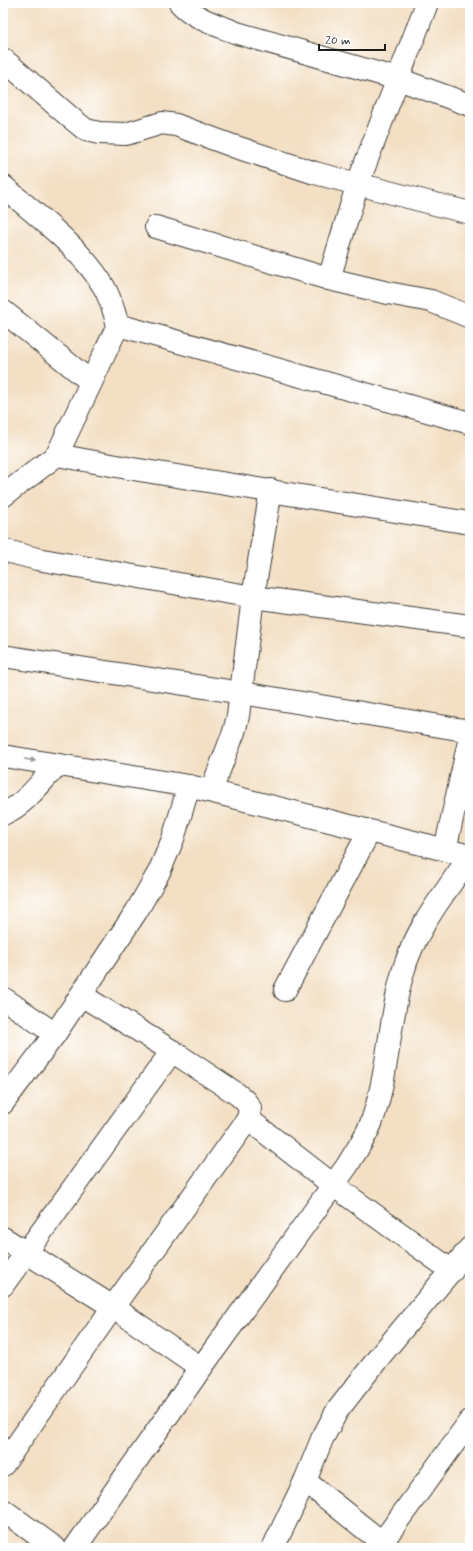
<svg xmlns="http://www.w3.org/2000/svg" width="473" height="1551" font-family="Mynerve,sans-serif">
<style>
.lines{fill:none;stroke-linecap:round;stroke-linejoin:round}
.minor-casing{stroke:#3c3935;stroke-width:24}
.minor{stroke:#fff;stroke-width:22}
.oneway{fill:#999}
</style>
<rect width="100%" height="100%" fill="#fff"/>
<filter id="ink" filterUnits="userSpaceOnUse"><feTurbulence type="fractalNoise" baseFrequency=".025" numOctaves="2"/><feDisplacementMap in="SourceGraphic" scale="8" xChannelSelector="R" yChannelSelector="G"/><feConvolveMatrix kernelMatrix="1 2 1 2 8 2 1 2 1" color-interpolation-filters="sRGB"/></filter>
<filter id="wash" filterUnits="userSpaceOnUse"><feTurbulence type="fractalNoise" baseFrequency=".012" numOctaves="4" result="noise"/><feDisplacementMap in="SourceGraphic" scale="16" xChannelSelector="R" yChannelSelector="G"/><feGaussianBlur stdDeviation="0.9" result="paint"/><feColorMatrix in="noise" values="0 0 0 0 0 0 0 0 0 0 0 0 0 0 0 0 0 1.4 0 .05"/><feComposite in="paint" operator="in"/></filter>
<g filter="url(#wash)">
<rect width="100%" height="100%" fill="#f3dfc3"/>
</g>
<g filter="url(#ink)">
<g class="lines">
<defs>
<g id="minor">
<path d="M180 3C195 19 217 25 237 33L398 79 470 105"/>
<polyline points="3,59 71,118 86,130 99,133 126,134 162,123 176,125 233,146 315,173 470,213"/>
<path d="M3 186C36 215 82 249 104 287 111 299 114 312 118 325"/>
<polyline points="156,227 329,279 388,293 431,301 470,317"/>
<polyline points="329,279 358,183 427,3"/>
<polyline points="3,311 91,382"/>
<polyline points="57,455 118,325 470,423"/>
<polyline points="3,496 57,455 133,469 470,523"/>
<polyline points="3,550 37,559 253,597 470,626"/>
<polyline points="3,656 242,693 470,731"/>
<polyline points="3,756 189,786 470,856"/>
<polyline points="211,791 234,732 238,716 253,597 271,490"/>
<path d="M3 814C25 805 41 782 57 765"/>
<polyline points="445,850 470,737"/>
<polyline points="285,990 369,832"/>
<polyline points="81,995 172,1051 237,1094 245,1101 250,1108 248,1119"/>
<polyline points="3,998 55,1034"/>
<polyline points="3,1103 55,1034 136,912 159,872 173,839 189,786"/>
<polyline points="3,1238 113,1307 201,1368"/>
<polyline points="3,1285 172,1051"/>
<polyline points="3,1465 113,1307 248,1119 333,1185 452,1271"/>
<polyline points="305,1481 389,1548"/>
<polyline points="3,1510 55,1548"/>
<path d="M75 1548 201 1368 347 1166C356 1150 368 1135 373 1118 389 1070 389 1019 403 972 415 929 445 893 470 856"/>
<polyline points="273,1548 305,1481 322,1439 337,1411 380,1356 470,1248"/>
<polyline points="378,1548 470,1421"/>
</g>
</defs>
<use href="#minor" class="minor-casing"/>
<use href="#minor" class="minor"/>
</g>
<defs><path id="oneway-solid" d="M-6-.8H1V-3.2L6.5 0L1 3.2V.8H-6Z"/></defs>
<use class="oneway" href="#oneway-solid" transform="translate(30 760) rotate(9)"/>
</g>
<rect width="473" height="1551" fill="none" stroke="#fff" stroke-width="16"/>
<path d="M319 44v6h66v-6" fill="none" stroke="#1c1c1c" stroke-width="2"/>
<text x="325" y="44" font-size="12" fill="#1c1c1c" stroke="#ffffff" stroke-width="3" paint-order="stroke">20 m</text>
</svg>
